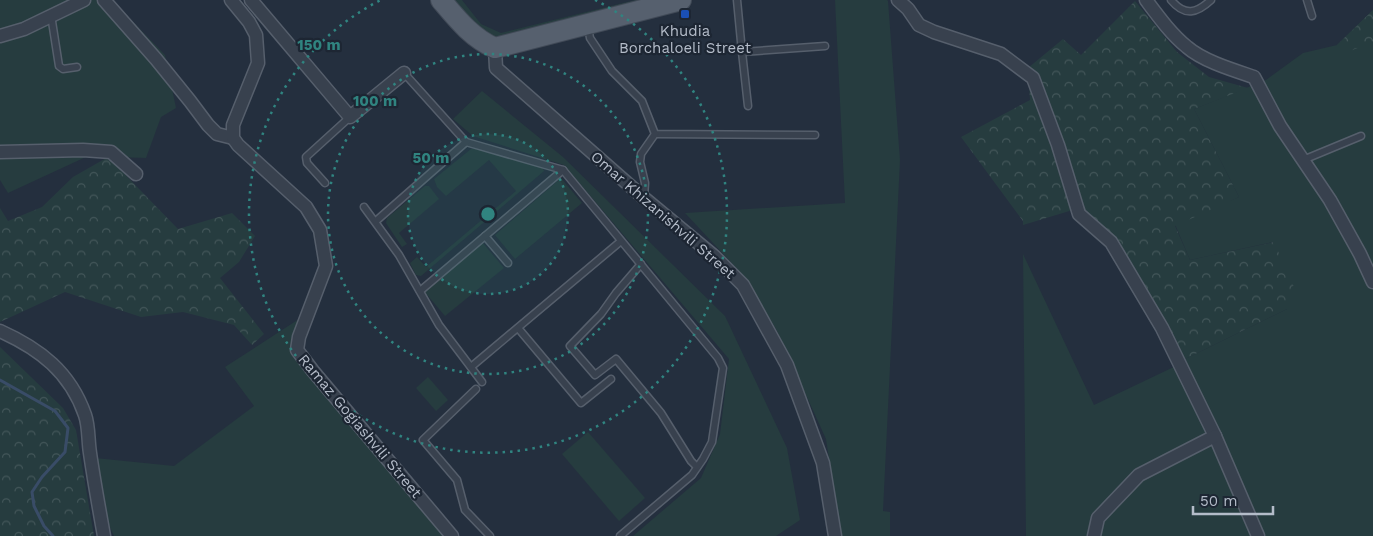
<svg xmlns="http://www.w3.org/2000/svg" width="1373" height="536" font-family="'Work Sans',sans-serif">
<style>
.green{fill:#263c3f}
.forest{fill:url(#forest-crowns)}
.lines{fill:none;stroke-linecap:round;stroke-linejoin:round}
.stream{stroke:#394c67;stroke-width:3}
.lane-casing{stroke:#565f6c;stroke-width:9}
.street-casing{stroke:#565f6c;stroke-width:15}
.primary-casing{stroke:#414a57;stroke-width:22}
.lane{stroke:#38414e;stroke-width:6}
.street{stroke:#38414e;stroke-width:12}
.primary{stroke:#56606e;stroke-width:20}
.ring{fill:none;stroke:#308480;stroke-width:2.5;stroke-dasharray:2.5 5}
.transit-dot{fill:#1a4fb4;stroke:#1d2633;stroke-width:2}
.labels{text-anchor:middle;stroke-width:4.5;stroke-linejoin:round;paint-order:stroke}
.poi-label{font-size:15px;fill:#b4bcc9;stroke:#1d2633}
.street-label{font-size:15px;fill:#b4bcc9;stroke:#1d2633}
.centre{fill:#308480;stroke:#1d2633;stroke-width:2.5}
.ring-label{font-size:15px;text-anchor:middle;font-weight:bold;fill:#308480;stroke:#1d2633;stroke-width:4.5;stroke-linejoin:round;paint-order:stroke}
</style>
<defs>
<pattern id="forest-crowns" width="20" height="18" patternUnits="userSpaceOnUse" patternTransform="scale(1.25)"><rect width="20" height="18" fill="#263c3f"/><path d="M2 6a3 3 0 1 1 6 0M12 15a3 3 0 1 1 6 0" fill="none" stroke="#435659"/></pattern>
</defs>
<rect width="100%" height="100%" fill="#242f3e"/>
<g class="green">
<polygon points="0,0 112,0 165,55 176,108 161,117 146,158 88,156 8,193 0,180"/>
<polygon points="452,0 462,0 481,24 501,33 635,0 653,0 495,44"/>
<polygon points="835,0 887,0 888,1 900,160 883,511 890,512 890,536 841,536 826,439 777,331 742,274 685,213 845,203"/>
<polygon points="1373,10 1373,536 1026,536 1023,254 1094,405 1180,364 1185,359 1287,309 1273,242 1190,260 1174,222 1239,197 1194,109 1266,80 1303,53 1337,45"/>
<polygon points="482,91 563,157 725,316 787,448 800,520 776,536 633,536 701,478 720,434 729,359 564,165 473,136 453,119"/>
<polygon points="471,149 480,149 542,166 544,171 421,276 416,275 410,263 417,257 426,267 516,191 489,160 446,196 437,187 434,179"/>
<polygon points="561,178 582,203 515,259 495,235"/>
<polygon points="425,186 429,186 439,199 399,233 407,244 402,247 386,223 387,218"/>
<polygon points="482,242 504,268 445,316 423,290"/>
<polygon points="299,319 292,352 444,536 114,536 103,512 95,458 174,466 254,406 225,367"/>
<polygon points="428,377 448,400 436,411 416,388"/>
<polygon points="588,432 645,498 619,521 562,454"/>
</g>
<g class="forest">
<polygon points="1135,1 1177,52 1209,77 1248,88 1194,109 1239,197 1175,226 1190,260 1274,242 1294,287 1287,309 1185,359 1111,238 1076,209 1023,225 1023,221 961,137 1030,100 1028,68 1063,39 1081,55"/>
<polygon points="1373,10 1373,42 1337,56 1337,45"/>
<polygon points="108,157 178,229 232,213 255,236 239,262 220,278 264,334 252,345 234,325 183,312 141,317 65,292 0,322 0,208 8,221 42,207 73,177"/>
<polygon points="0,347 63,408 76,430 94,536 0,536"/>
</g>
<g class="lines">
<polyline class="stream" points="0,380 55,411 68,428 65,452 42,477 32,492 34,506 44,526 53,536"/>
<defs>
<g id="lane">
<polyline points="737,0 742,52 825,46"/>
<path d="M1171 0C1185 17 1197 13 1211 0"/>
<polyline points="1307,0 1312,16"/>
<polyline points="51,15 59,66 63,69 77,67"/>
<polyline points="588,27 590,38 612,71 642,101 655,134 815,135"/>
<polyline points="742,52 748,106"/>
<polyline points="404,73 466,142 563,170 718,358 723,368 712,442 703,459 692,475 620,536"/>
<polyline points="1303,160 1361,136"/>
<polyline points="325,183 307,163 306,157 350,117"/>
<polyline points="644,197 645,183 640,162 641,154 655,134"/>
<polyline points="364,207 399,255 439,325 482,382"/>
<polyline points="376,221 466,142"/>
<polyline points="485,236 508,263"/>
<polyline points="641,264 616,293 601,314 570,346 595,375 616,359 661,413 691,461 697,467"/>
<polyline points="420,291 563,170"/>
<polyline points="518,328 581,403 611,379"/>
<polyline points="471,367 621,241"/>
<polyline points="476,389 423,440 457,480 465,510 490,536"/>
</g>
<g id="street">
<polyline points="104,0 156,59 190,101 208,125 217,134 233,138"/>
<polyline points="231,0 249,22 256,35 258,63 233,125 233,138 238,145 306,207 320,230 326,266 299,337 297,350 313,371 452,536"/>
<polyline points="251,0 350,117 404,73"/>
<polyline points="898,0 908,9 919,25 934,32 1001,54 1033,78 1058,145 1079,214 1111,242 1162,328 1215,436 1258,536"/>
<path d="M1146 0C1158 16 1171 34 1187 47 1203 61 1233 70 1254 77L1280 126 1330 200 1360 254 1373 282"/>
<polyline points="0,36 24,29 84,0"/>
<polyline points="495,48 496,68 644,198 714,256 743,285 787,365 823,463 835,536"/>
<polyline points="0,152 83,150 111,152 136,174"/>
<path d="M0 331C40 349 70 372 85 415 89 426 88 441 90 453 94 481 99 508 104 536"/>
<polyline points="1094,536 1098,518 1139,475 1215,436"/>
</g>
<path id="primary" d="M441 0C457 19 472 38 495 48L681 0"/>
</defs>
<use href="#lane" class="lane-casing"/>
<use href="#street" class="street-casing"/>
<use href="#primary" class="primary-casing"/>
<use href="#lane" class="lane"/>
<use href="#street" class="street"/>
<use href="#primary" class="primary"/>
</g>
<circle cx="488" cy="214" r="80" fill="#308480" fill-opacity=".12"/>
<g class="ring">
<circle cx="488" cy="214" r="80"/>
<circle cx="488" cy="214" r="160"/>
<path d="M595 0A239 239 0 1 1 381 0"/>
</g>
<rect class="transit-dot" x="680" y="9" width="10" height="10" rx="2.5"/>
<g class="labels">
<g class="poi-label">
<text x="685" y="36">Khudia<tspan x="685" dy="17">Borchaloeli Street</tspan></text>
</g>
<g class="street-label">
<text transform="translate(663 215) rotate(41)" y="5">Omar Khizanishvili Street</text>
<text transform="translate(360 426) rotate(50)" y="5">Ramaz Gogiashvili Street</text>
</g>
</g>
<circle cx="488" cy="214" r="8" class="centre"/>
<g class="ring-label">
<text x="319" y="50">150 m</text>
<text x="375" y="106">100 m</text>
<text x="431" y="163">50 m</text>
</g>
<path d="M1193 506v8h80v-8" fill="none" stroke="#b4bcc9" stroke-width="2.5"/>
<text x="1200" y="506" font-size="15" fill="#b4bcc9" stroke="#1d2633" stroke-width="4" paint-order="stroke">50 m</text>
</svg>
